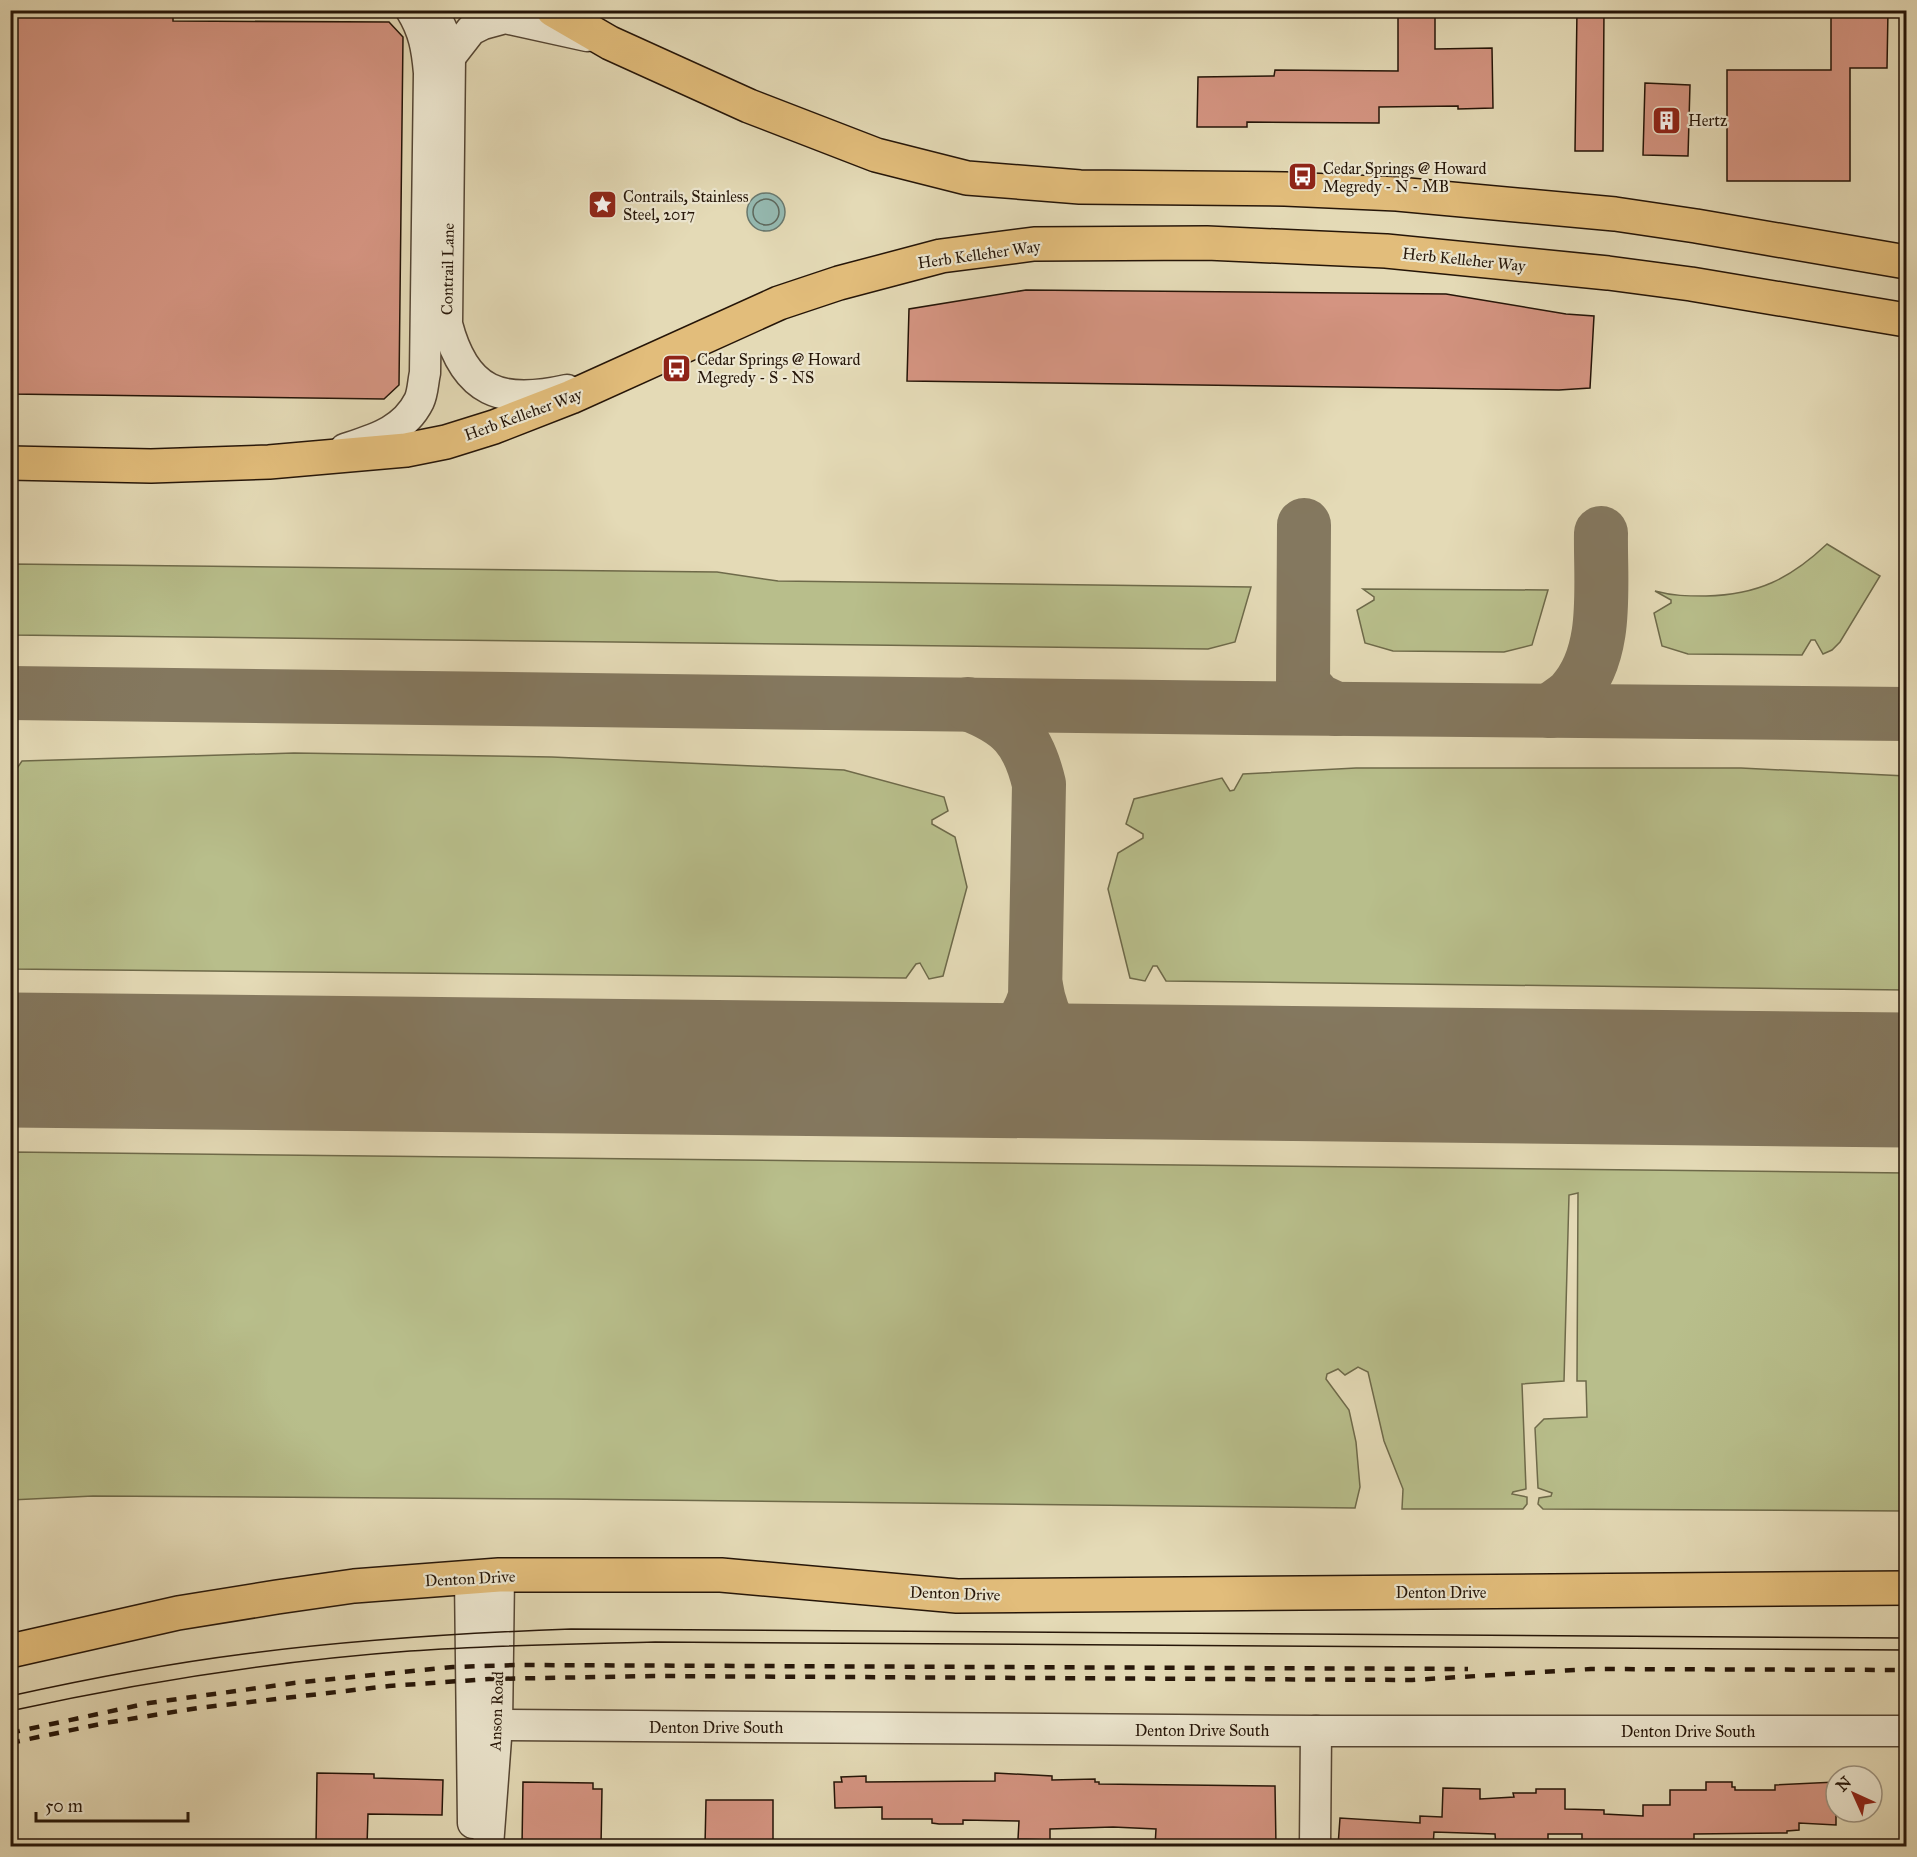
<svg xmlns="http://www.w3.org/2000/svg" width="1917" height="1857" font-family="'IM FELL Great Primer',serif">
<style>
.green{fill:#b8be8b;stroke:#6e6a4a;stroke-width:1.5}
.water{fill:#95bab2;stroke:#68786e;stroke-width:1.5}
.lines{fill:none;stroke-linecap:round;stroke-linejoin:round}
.shore{stroke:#5d685d;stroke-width:1.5}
.taxiway{stroke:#84785f;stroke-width:54}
.runway{stroke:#84785f;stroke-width:135}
.building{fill:#d49481;stroke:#251508;stroke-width:1.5}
.minor-casing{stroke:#554634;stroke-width:33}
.major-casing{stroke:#251508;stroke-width:36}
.minor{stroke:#ede7d0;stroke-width:30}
.major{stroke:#e2bd7b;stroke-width:33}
.tram{stroke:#251508;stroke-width:1.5}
.rail{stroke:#251508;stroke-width:4.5;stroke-dasharray:10 10;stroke-linecap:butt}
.labels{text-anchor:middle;stroke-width:4.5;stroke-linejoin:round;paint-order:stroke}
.poi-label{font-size:16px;fill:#251508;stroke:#ede7d0;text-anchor:start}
.street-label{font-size:16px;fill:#251508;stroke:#ede7d0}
</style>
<rect width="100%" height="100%" fill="#e4dab6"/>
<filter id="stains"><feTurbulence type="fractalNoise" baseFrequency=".00333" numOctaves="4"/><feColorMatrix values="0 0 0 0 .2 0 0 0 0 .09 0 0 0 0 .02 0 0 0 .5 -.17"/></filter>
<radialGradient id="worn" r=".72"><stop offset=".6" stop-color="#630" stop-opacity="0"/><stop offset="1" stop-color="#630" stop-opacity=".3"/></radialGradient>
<g class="green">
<path d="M1827 544 1880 576 1840 642 1832 650 1823 654 1815 640H1811L1802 655 1688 654 1662 646 1654 613 1671 603V600L1655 591C1673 596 1687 596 1706 596 1757 595 1790 579 1827 544Z"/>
<polygon points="11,564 717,572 778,581 1251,587 1235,642 1208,649 11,635"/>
<polygon points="1363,589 1548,590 1532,645 1504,652 1393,651 1365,643 1357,610 1374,600 1374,597"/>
<polygon points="294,753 552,757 844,770 944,797 948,811 932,820 932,824 955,837 967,887 943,976 929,979 920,963 916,964 906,978 11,969 11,777 22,761"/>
<polygon points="1356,768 1741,768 1906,776 1906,990 1166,981 1157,966 1153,966 1145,981 1130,978 1108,889 1118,853 1143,838 1143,834 1126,824 1134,799 1222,778 1230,791 1234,790 1243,774"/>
<polygon points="11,1152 1906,1173 1906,1511 1543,1509 1538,1504 1539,1498 1551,1496 1552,1493 1538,1488 1535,1428 1544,1419 1587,1417 1586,1381 1577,1381 1578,1193 1569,1195 1564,1381 1522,1384 1526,1489 1513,1492 1512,1494 1527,1497 1527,1504 1523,1509 1402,1509 1403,1489 1384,1441 1368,1372 1358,1367 1345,1375 1338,1369 1327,1374 1326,1379 1349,1410 1356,1442 1360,1487 1355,1508 563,1499 93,1496 11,1500"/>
</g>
<circle class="water" cx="766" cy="212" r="19"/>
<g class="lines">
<circle class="shore" cx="766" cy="212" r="13"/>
<g class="taxiway">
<polyline points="1304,525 1303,684 1317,700 1336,709"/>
<polyline points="10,693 1245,708 1906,714"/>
<path d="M1550 711C1557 705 1566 700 1572 694 1610 653 1600 585 1601 533"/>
<path d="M1036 986C1043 1034 1071 1060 1118 1071"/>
<path d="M966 1069C1001 1055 1023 1033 1035 997L1039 784C1028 738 1012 721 968 704"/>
</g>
<polyline class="runway" points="10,1060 1906,1080"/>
</g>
<g class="building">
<polygon points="10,10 173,10 173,21 389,22 403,37 399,385 384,399 10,394"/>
<polygon points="1398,10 1435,10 1435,49 1492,48 1493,108 1458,109 1458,106 1379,107 1379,123 1247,122 1247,127 1197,127 1198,77 1274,76 1275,70 1398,71"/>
<polygon points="1577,10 1604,10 1603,151 1575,151"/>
<polygon points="1831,10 1888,10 1887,68 1850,68 1850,181 1727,181 1727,70 1831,70"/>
<polygon points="1645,83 1690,85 1688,156 1643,155"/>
<polygon points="1026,290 1446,294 1566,314 1594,316 1590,388 1559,390 907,381 909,309"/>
<polygon points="317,1773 374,1774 374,1778 443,1780 442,1815 368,1814 367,1846 316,1846"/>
<polygon points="995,1773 1052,1776 1052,1780 1095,1779 1095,1782 1099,1782 1099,1784 1275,1786 1276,1846 1250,1846 1250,1841 1173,1842 1173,1846 1155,1846 1156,1829 1113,1827 1050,1829 1050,1840 1018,1839 1019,1821 963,1820 963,1824 939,1824 932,1823 932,1819 882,1819 882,1807 835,1808 834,1782 842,1782 841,1777 866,1776 866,1782 995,1781"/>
<polygon points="523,1782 593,1783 593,1789 602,1789 601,1846 522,1846"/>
<polygon points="1706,1782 1732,1782 1732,1787 1735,1787 1735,1790 1775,1790 1775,1785 1836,1782 1836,1825 1799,1823 1799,1830 1787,1831 1787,1833 1694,1834 1694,1843 1619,1844 1619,1846 1582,1846 1582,1834 1548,1834 1548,1846 1496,1846 1495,1834 1434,1832 1433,1846 1338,1846 1340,1818 1420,1823 1420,1816 1442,1817 1443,1788 1480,1789 1480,1799 1514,1797 1513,1793 1536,1793 1536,1789 1565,1789 1565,1809 1604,1810 1604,1814 1643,1816 1643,1805 1670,1805 1670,1790 1706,1790"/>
<polygon points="706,1800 773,1800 773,1846 705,1846"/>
</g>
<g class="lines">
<defs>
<g id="minor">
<path d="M433 10 444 34 450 57 447 324C465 393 501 405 567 390"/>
<polyline points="450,57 471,30 483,24 505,18 587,36"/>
<path d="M345 449C375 439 404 431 419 401 423 393 423 381 425 373L429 73C427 49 424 31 411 10"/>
<polyline points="470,1577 473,1823"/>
<polyline points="497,1725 1316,1731 1906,1731"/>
<polyline points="488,1846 497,1725 499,1575"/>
<polyline points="1315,1846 1316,1731"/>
</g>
<g id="major">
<polyline points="553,10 610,43 749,106 876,155 967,178 1080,187 1285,189 1397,194 1615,214 1696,226 1906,262"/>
<polyline points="10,463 151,466 269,462 406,450 446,442 494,427 571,397 779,303 839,283 941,256 1034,244 1207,243 1386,251 1608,273 1691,284 1906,320"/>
<polyline points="10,1651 178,1613 277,1597 354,1586 499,1575 721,1575 957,1596 1906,1588"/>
</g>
</defs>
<use href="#minor" class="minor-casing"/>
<use href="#major" class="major-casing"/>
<use href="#minor" class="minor"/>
<use href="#major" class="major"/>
<g class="tram">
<path d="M10 1696C87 1679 165 1664 244 1654 352 1640 461 1633 571 1629L1906 1638"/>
<path d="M10 1711C142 1682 276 1661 410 1651 491 1645 573 1644 655 1642L1906 1650"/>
</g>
<g class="rail">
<polyline points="10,1733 149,1703 294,1683 453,1667 517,1665 1468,1669"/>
<polyline points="10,1743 105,1723 198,1708 389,1686 489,1679 654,1676 1412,1680 1591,1669 1906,1670"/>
</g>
</g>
<defs>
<symbol id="building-square" viewBox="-11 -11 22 22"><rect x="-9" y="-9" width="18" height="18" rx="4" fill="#8f2418" stroke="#ede7d0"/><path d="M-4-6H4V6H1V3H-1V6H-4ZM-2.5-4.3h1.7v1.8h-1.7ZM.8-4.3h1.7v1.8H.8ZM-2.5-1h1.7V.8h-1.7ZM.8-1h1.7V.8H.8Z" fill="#fff"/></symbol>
<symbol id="bus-square" viewBox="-11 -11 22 22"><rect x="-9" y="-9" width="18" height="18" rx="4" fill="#8f2418" stroke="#ede7d0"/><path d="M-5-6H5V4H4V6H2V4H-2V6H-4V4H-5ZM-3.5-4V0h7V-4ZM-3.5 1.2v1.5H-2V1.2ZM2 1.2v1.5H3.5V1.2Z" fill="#fff"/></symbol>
<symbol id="sight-square" viewBox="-11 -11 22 22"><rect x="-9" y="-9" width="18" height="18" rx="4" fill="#8f2418" stroke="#ede7d0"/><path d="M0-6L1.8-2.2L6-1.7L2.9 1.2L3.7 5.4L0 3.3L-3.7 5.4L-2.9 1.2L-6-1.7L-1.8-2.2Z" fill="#fff"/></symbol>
</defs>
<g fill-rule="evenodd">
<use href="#building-square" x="1650" y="104" width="33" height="33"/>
<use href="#bus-square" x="1286" y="160" width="33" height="33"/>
<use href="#sight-square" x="586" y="188" width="33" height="33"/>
<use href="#bus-square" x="660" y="352" width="33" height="33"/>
</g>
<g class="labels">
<g class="poi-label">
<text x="1688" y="126">Hertz</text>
<text x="1323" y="174">Cedar Springs @ Howard<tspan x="1323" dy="18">Megredy - N - MB</tspan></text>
<text x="623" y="202">Contrails, Stainless<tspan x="623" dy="18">Steel, 2017</tspan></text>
<text x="697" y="365">Cedar Springs @ Howard<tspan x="697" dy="18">Megredy - S - NS</tspan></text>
</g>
<g class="street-label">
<text transform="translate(979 254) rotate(-8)" y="6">Herb Kelleher Way</text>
<text transform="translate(1464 259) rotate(6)" y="6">Herb Kelleher Way</text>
<text transform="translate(447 269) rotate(-89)" y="6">Contrail Lane</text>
<text transform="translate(523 414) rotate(-20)" y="6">Herb Kelleher Way</text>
<text transform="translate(470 1578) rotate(-3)" y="6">Denton Drive</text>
<text x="1441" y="1598">Denton Drive</text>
<text transform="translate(955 1593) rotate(2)" y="6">Denton Drive</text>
<text transform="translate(496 1711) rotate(-88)" y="6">Anson Road</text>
<text x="716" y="1733">Denton Drive South</text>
<text x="1202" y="1736">Denton Drive South</text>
<text x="1688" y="1737">Denton Drive South</text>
</g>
</g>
<rect width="1917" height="1857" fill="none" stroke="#e4dab6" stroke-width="36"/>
<rect x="12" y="12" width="1893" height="1833" fill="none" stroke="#251508" stroke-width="3"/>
<rect x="18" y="18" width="1881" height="1821" fill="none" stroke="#251508" stroke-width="1.5"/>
<g transform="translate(1854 1794) rotate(315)"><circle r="28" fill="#ede7d0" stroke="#9d9380" stroke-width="1.5"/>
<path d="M0-4.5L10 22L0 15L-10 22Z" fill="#8f2418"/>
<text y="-9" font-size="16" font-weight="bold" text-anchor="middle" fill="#251508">N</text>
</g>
<path d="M36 1812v9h152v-9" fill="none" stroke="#251508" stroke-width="3"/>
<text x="45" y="1812" font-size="18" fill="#251508" stroke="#ede7d0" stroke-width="4.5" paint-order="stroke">50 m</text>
<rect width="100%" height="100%" filter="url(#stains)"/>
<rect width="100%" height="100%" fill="url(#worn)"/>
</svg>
